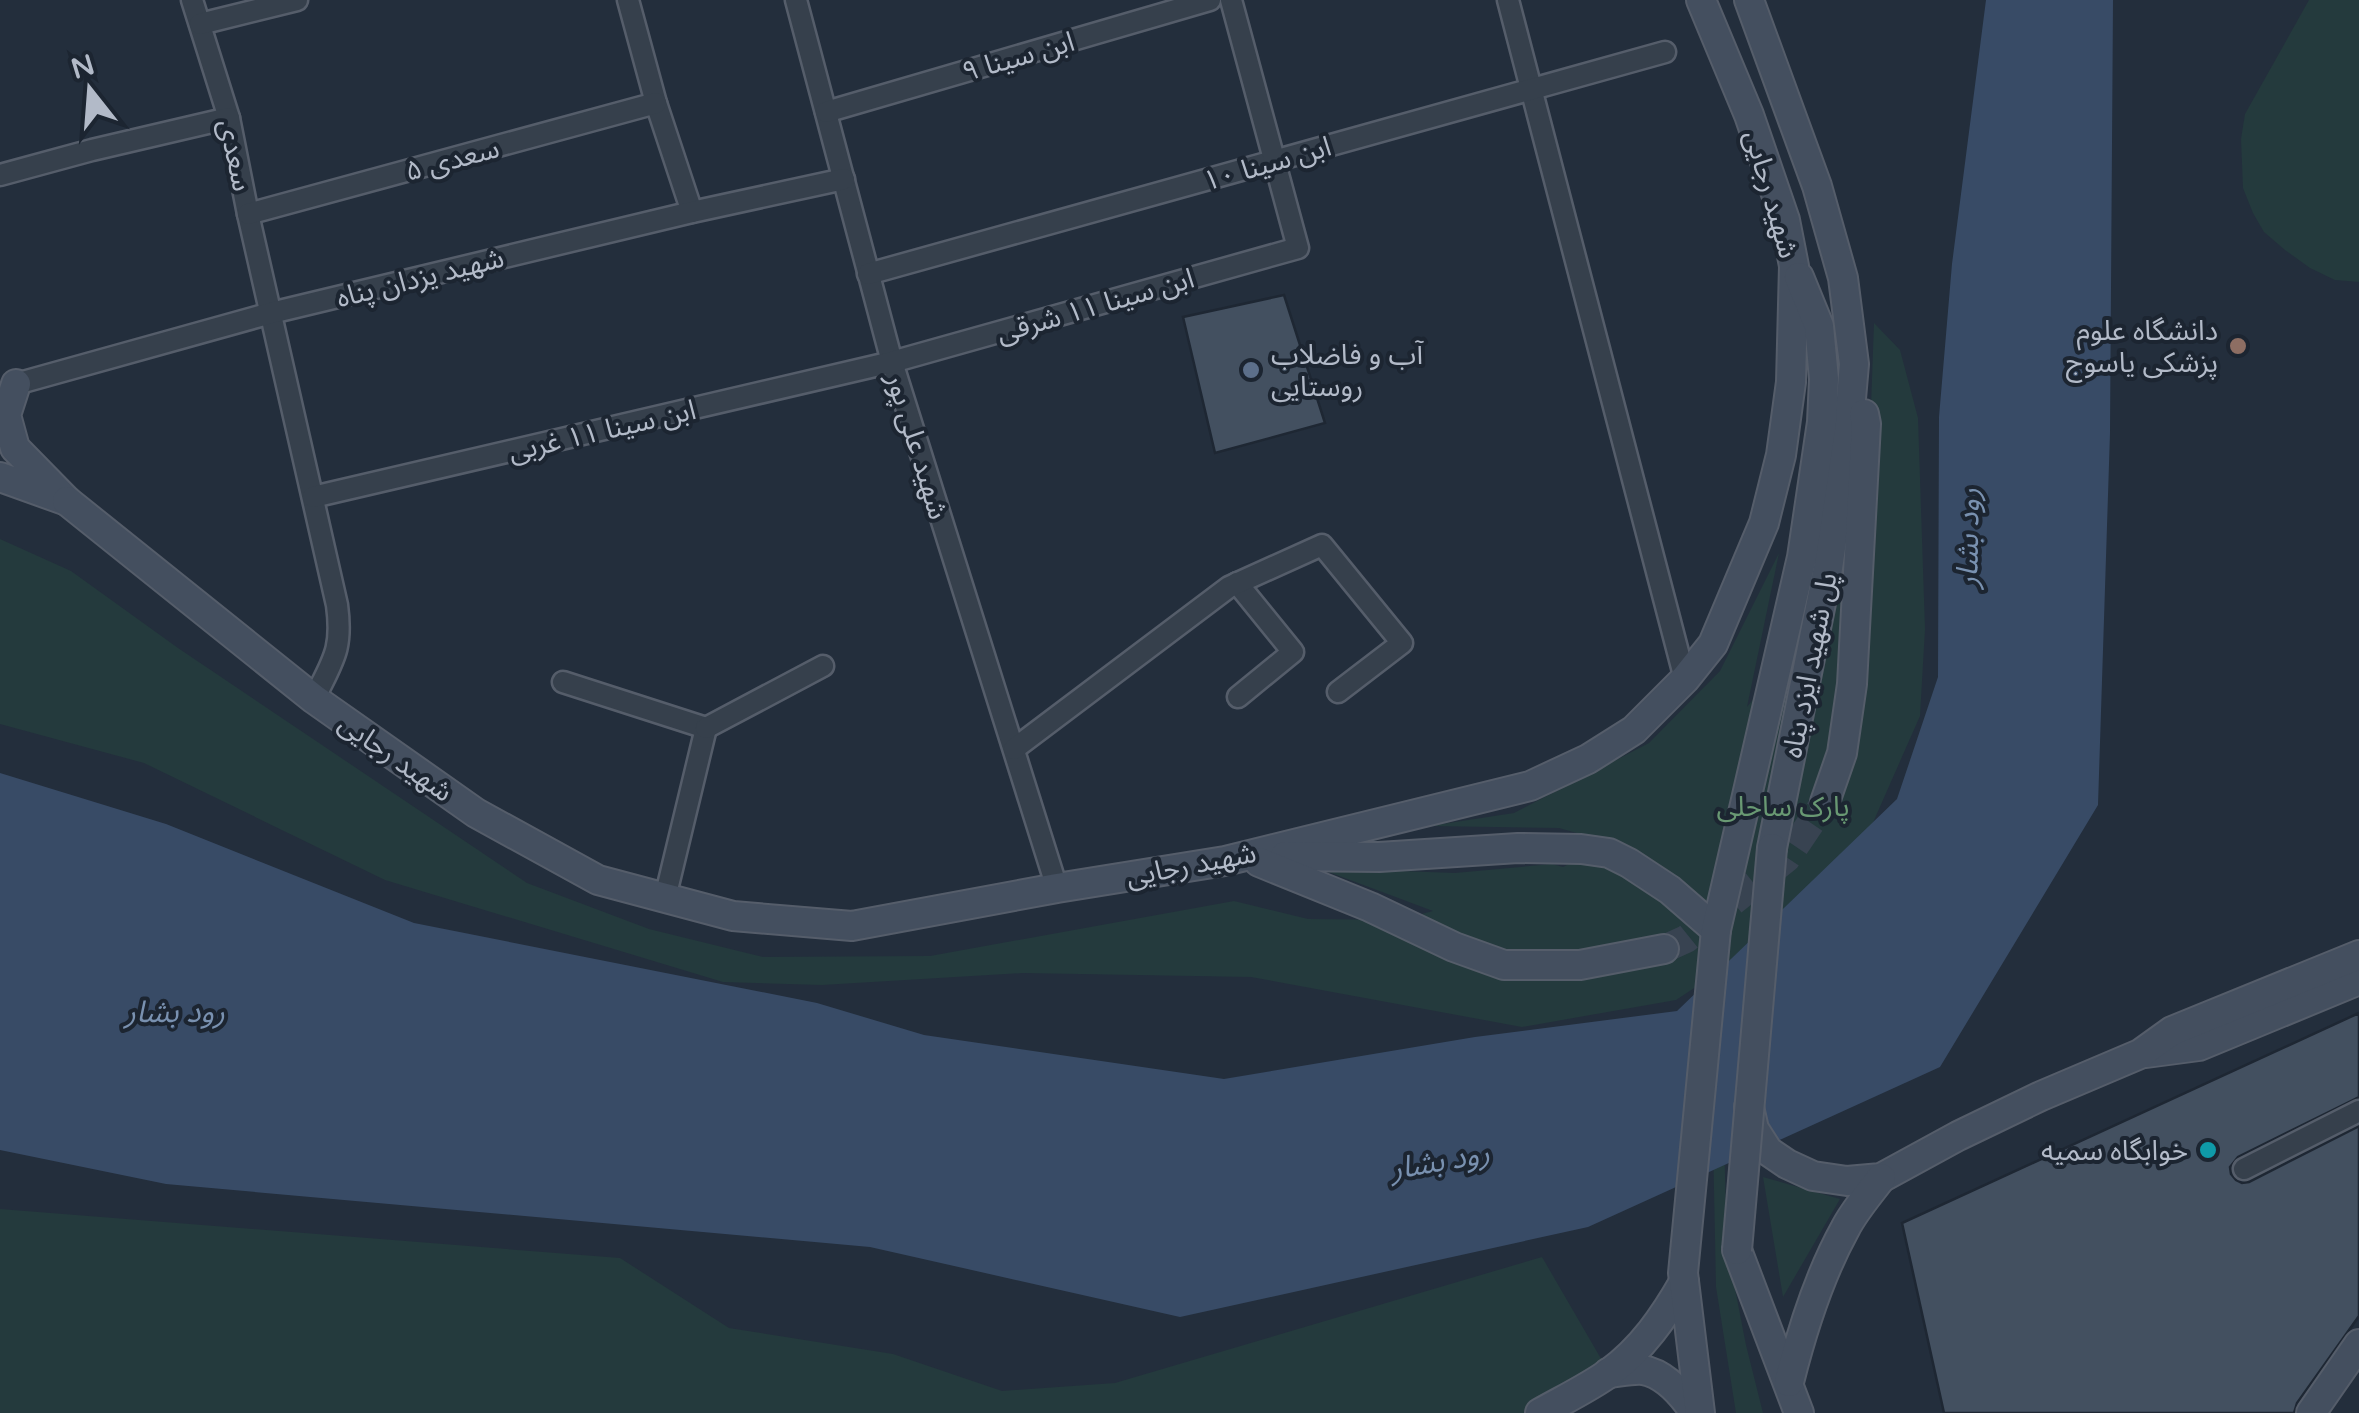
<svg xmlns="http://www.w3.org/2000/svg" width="2359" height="1413" font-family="'Varela Round','Noto Sans Arabic',sans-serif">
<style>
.green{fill:#243a3d}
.water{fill:#384b66}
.building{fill:#435060;stroke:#1e2733;stroke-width:2.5}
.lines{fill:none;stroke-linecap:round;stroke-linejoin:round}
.secondary-tunnel{stroke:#384351;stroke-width:28;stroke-dasharray:28 14;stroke-linecap:butt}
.street-casing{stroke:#555d6a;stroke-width:25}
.secondary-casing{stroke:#555d6a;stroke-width:32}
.street{stroke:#36404c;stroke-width:20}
.secondary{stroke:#444f5f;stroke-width:28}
.secondary-bridge-casing{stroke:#555d6a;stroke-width:32;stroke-linecap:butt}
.secondary-bridge{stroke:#444f5f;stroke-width:28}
.education-dot{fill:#8d6e63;stroke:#1c2531;stroke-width:4}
.service-dot{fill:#5c6f8a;stroke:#1c2531;stroke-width:4}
.culture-dot{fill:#0f9aa8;stroke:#1c2531;stroke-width:4}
.labels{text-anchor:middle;stroke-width:8;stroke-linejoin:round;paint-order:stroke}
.street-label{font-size:28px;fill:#b2bac8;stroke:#1c2531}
.poi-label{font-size:28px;fill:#b2bac8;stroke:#1c2531;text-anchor:end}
.park-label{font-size:28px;fill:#699973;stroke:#1c2531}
.water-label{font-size:30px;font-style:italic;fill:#7991b0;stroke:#1c2531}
</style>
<rect width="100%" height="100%" fill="#232e3c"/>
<g class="green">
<polygon points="2309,0 2359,0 2359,282 2335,280 2310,268 2285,250 2264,232 2253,213 2243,188 2241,139 2245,114"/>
<polygon points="1830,315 1842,328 1825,537 1810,617 1867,517 1874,323 1900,350 1918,418 1925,629 1920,716 1853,868 1724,1138 1727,1248 1746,1345 1763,1413 1736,1413 1716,1287 1713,1141 1717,973 1676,1000 1522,1027 1251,977 1023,973 822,985 723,982 385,880 144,763 0,724 0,539 71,571 178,648 527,883 649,929 763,957 930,956 1234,901 1308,919 1399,920 1433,911 1318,868 1455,873 1552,864 1563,867 1602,848 1609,842 1559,828 1429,826 1514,813 1649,743 1720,671 1779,553 1747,707 1775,672 1832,342"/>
<polygon points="1763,1177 1840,1199 1783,1297"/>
<polygon points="0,1209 620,1258 729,1328 893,1354 1002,1391 1115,1383 1542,1257 1607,1369 1527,1413 0,1413"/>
</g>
<polygon class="water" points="1986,0 2113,0 2110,433 2098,805 1940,1067 1588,1227 1180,1317 870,1247 166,1184 0,1150 0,773 166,824 414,923 817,1003 924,1035 1224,1079 1475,1037 1677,1011 1897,799 1938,677 1939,417 1952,264"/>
<g class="building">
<polygon points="1284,295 1325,423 1215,453 1183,317"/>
<polygon points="2359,1013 2359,1097 2238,1157 2230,1167 2231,1174 2236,1180 2242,1183 2249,1182 2359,1126 2359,1316 2297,1403 2294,1413 1944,1413 1902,1223"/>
</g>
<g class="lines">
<polyline class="secondary-tunnel" points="1664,949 1686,939 1787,858 1825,802"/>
<defs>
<g id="street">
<path d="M192 0 229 118 248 214 337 605C343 650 333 660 314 699"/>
<polyline points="628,0 656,103 692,212"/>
<polyline points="796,0 892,362 1057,888"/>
<polyline points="1508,0 1685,679"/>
<polyline points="200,24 297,0"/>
<polyline points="826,112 1210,0"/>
<polyline points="0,175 92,150 229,118"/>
<polyline points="248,214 656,103"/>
<polyline points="868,274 1665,52"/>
<polyline points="16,384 271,313 692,212 844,179"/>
<polyline points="313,497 892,362 1298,248 1231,0"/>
<polyline points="1237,583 1293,652 1238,697"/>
<polyline points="563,682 706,728 665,898"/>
<polyline points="706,728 823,666"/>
<polyline points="1014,749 1229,587 1322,545 1402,643 1338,692"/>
<polyline points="2244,1169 2359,1111"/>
</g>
<g id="secondary">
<polyline points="1749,0 1817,186 1843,278 1854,364 1848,433 1828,568 1772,848"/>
<polyline points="0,477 67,501 15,448 6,415 16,384"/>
<polyline points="67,501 314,699 476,813 598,880 733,916 852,926 1057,888 1225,861 1530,786 1588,759 1634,730 1685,679 1713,644 1764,523 1781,455 1791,382 1794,266 1785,220 1749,115 1701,0"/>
<polyline points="1825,802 1842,753 1852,684 1866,424 1864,414"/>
<polyline points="1285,856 1379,857 1518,848 1581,849 1609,853 1629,863 1670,890 1716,930"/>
<polyline points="1259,862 1370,907 1454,947 1504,965 1580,965 1664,949"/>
<polyline points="2146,1053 2199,1046 2359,980"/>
<polyline points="1749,1107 1754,1129 1768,1151 1787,1164 1813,1176 1847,1181 1881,1178 1958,1136 2041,1096 2140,1054 2172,1031 2359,955"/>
<polyline points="1737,1250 1799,1413"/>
<path d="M1608 1373C1619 1372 1633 1369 1643 1370 1665 1374 1683 1395 1695 1413"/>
<path d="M1789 1382C1802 1330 1819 1276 1845 1229 1854 1211 1869 1194 1881 1178"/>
<path d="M1540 1413C1563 1400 1588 1388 1609 1373 1642 1349 1664 1317 1684 1282"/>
<polyline points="1700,1413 1683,1273 1716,930 1802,557 1822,422 1824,379 1819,326 1799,277"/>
<polyline points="2311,1413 2359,1344"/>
</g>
</defs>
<use href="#street" class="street-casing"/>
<use href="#secondary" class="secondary-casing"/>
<use href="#street" class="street"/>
<use href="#secondary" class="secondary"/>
<defs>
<polyline id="secondary-bridge" points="1737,1250 1772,848"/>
</defs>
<use href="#secondary-bridge" class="secondary-bridge-casing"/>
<use href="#secondary-bridge" class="secondary-bridge"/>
</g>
<circle class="education-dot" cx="2238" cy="346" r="10"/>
<circle class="service-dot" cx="1251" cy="370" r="10"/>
<circle class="culture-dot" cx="2208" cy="1150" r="10"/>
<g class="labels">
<g class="street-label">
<text transform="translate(1018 56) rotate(-16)" y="10">ابن سینا ۹</text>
<text transform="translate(236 155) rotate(78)" y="10">سعدی</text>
<text transform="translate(452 159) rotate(-15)" y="10">سعدی ۵</text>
<text transform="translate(1267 163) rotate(-16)" y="10">ابن سینا ۱۰</text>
<text transform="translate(1772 194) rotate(74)" y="10">شهید رجایی</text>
<text transform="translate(420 277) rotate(-14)" y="10">شهید یزدان پناه</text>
<text transform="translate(1095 305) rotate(-16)" y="10">ابن سینا ۱۱ شرقی</text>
<text transform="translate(602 430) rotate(-13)" y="10">ابن سینا ۱۱ غربی</text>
<text transform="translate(918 446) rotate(73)" y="10">شهید علی پور</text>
<text transform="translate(1809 665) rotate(-79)" y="10">پل شهید ایزد پناه</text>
<text transform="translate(396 757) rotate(35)" y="10">شهید رجایی</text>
<text transform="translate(1191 864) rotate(-11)" y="10">شهید رجایی</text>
</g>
<g class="poi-label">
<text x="2218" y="340">دانشگاه علوم<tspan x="2218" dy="32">پزشکی یاسوج</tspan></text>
<text x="1271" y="364" text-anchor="start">آب و فاضلاب<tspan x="1271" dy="32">روستایی</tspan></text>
<text x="2188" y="1160">خوابگاه سمیه</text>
</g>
<g class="park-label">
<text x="1783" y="816">پارک ساحلی</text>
</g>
<g class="water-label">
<text transform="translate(1968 538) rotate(-89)" y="10">رود بشار</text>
<text x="175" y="1022">رود بشار</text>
<text transform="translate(1440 1161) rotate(-10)" y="10">رود بشار</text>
</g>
</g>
<g transform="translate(90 90) rotate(343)" stroke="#1c2531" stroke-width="8" paint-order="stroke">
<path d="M0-8L18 38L0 25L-18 38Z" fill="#b2bac8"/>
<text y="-15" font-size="28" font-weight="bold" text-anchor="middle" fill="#b2bac8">N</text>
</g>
</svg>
